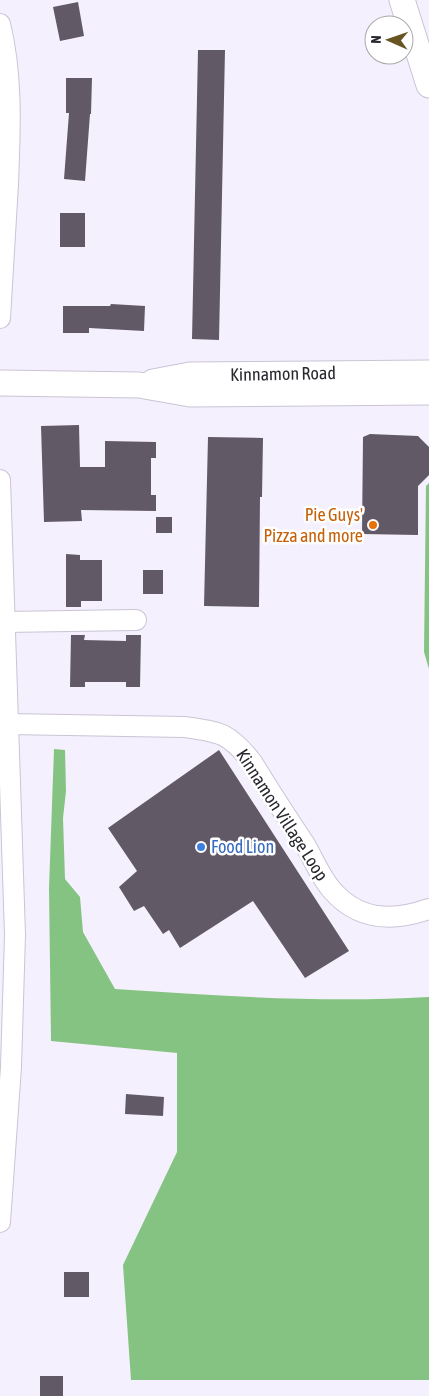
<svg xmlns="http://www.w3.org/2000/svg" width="429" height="1396" font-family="'Asap Condensed',sans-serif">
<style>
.forest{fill:#85c382}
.building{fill:#625967}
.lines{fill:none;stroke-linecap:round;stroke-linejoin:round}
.minor-casing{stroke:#cac4d5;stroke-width:22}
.major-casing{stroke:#cac4d5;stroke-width:27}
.minor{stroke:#fff;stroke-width:20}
.major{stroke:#fff;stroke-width:25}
.food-dot{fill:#e8710a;stroke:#fff;stroke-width:2}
.shop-dot{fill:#3f7fe0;stroke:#fff;stroke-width:2}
.labels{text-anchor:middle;stroke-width:5;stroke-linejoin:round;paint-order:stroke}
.street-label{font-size:18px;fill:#2a282f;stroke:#fff}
.food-label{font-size:18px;fill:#c56008;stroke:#fff;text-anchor:end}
.shop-label{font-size:18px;fill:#366cbe;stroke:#fff;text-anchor:start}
</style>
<rect width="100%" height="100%" fill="#f5f0fe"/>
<g class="forest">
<polygon points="429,483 429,669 424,652 426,486"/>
<path d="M54 749 65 750 66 791 63 818 65 879 80 897 83 932 115 989C220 996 325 1003 429 997V1380H131L123 1265 177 1152V1053L51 1041 49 888Z"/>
</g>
<g class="building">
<polygon points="78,2 84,36 60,41 53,7"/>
<polygon points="198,50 225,50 219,340 192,339"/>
<polygon points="66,78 92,78 91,114 90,114 85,181 64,179 69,113 66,113"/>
<rect x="60" y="213" width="25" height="34"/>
<polygon points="111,304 145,306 144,331 89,328 89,333 63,333 63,306 110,306"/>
<polygon points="79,425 80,467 105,467 105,441 156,442 156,458 151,458 151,495 156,495 156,511 81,510 82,521 44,522 41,426"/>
<polygon points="370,434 418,436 429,447 429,475 418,486 418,535 362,534 363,437"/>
<polygon points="208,437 263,438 262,497 260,497 259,607 204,606"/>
<rect x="156" y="517" width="16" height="16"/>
<polygon points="66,554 80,555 80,560 102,560 102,601 81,601 81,607 66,607"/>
<rect x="143" y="570" width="20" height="24"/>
<polygon points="71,635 85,635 84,640 126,641 126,635 141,635 140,687 126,687 126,682 85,682 85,687 70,687"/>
<polygon points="219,750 349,951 305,978 253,901 180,948 169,930 163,934 144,906 134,911 119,887 137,871 108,828"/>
<polygon points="126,1094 164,1097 163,1116 125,1114"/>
<rect x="64" y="1272" width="25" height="25"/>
<rect x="40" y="1376" width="23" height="20"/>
</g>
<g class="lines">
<defs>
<g id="minor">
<path d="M0 24C13 77 10 131 8 184 5 229 3 273 0 318"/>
<polyline points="0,480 15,935 11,1067 0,1222"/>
<polyline points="4,622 136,620"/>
<path d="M8 724 185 727C221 732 229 733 252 762 269 790 286 816 304 843 313 858 320 876 331 889 358 921 392 922 429 909"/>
</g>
<g id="major">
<polyline points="402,0 429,85"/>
<polyline points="153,382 190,375 429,373"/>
<polyline points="0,383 139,385 190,394 429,392"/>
</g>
</defs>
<use href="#minor" class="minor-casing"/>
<use href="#major" class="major-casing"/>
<use href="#minor" class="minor"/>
<use href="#major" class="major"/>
</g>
<circle class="food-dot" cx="373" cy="525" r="5"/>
<circle class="shop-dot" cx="201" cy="847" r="5"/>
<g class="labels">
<g class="street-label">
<text transform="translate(283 374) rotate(-1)" y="6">Kinnamon Road</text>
<text transform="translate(282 815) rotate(57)" y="6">Kinnamon Village Loop</text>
</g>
<g class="food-label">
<text x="363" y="521">Pie Guys'<tspan x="363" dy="21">Pizza and more</tspan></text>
</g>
<g class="shop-label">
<text x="211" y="853">Food Lion</text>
</g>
</g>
<g transform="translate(389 40) rotate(272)"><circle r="24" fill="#ffffff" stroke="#aaa9ac"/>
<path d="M0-4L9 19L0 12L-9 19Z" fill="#685423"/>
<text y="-8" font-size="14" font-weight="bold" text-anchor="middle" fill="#2a282f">N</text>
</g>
</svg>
